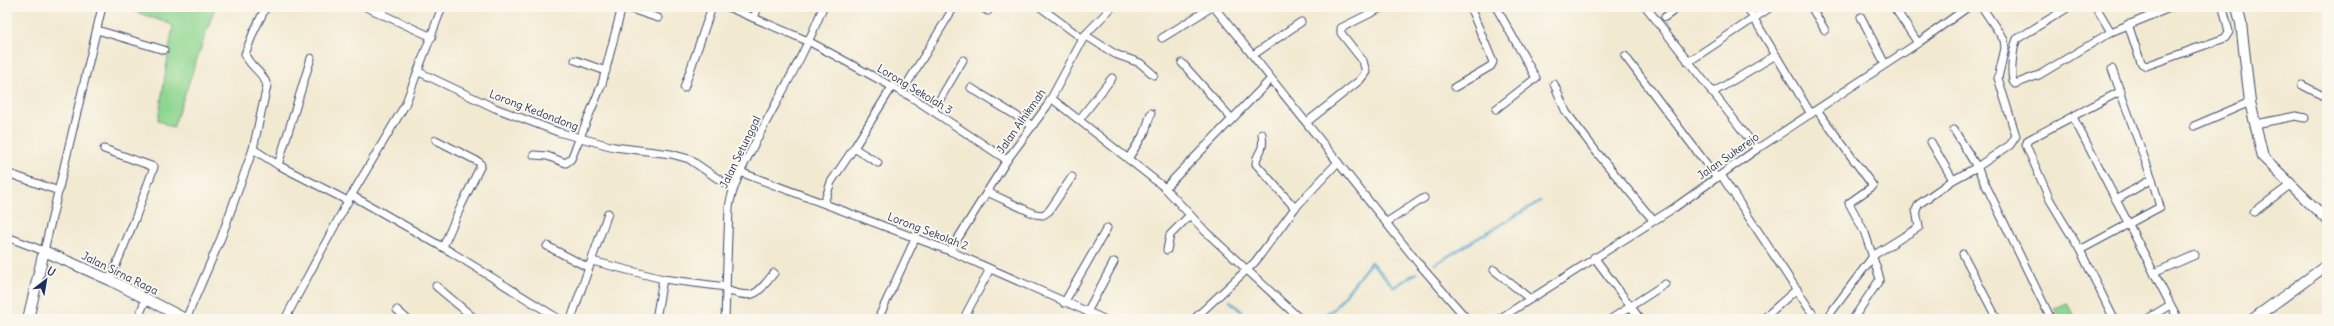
<svg xmlns="http://www.w3.org/2000/svg" width="2334" height="326" font-family="Delius,sans-serif">
<style>
.green{fill:#8fd791;stroke:#558378}
.lines{fill:none;stroke-linecap:round;stroke-linejoin:round}
.stream{stroke:#55a9d1;stroke-width:2.5}
.street-casing{stroke:#3b4b6f;stroke-width:9}
.secondary-casing{stroke:#3b4b6f;stroke-width:12}
.street{stroke:#fff;stroke-width:7}
.secondary{stroke:#fff;stroke-width:10}
.labels{text-anchor:middle;stroke-width:4;stroke-linejoin:round;paint-order:stroke}
.street-label{font-size:11px;fill:#1b2f5e;stroke:#fbf7ec}
</style>
<rect width="100%" height="100%" fill="#fbf7ec"/>
<filter id="ink" filterUnits="userSpaceOnUse"><feTurbulence type="fractalNoise" baseFrequency=".025" numOctaves="2"/><feDisplacementMap in="SourceGraphic" scale="8" xChannelSelector="R" yChannelSelector="G"/><feConvolveMatrix kernelMatrix="1 2 1 2 8 2 1 2 1" color-interpolation-filters="sRGB"/></filter>
<filter id="wash" filterUnits="userSpaceOnUse"><feTurbulence type="fractalNoise" baseFrequency=".012" numOctaves="4" result="noise"/><feDisplacementMap in="SourceGraphic" scale="16" xChannelSelector="R" yChannelSelector="G"/><feGaussianBlur stdDeviation="0.9" result="paint"/><feColorMatrix in="noise" values="0 0 0 0 0 0 0 0 0 0 0 0 0 0 0 0 0 1.4 0 .05"/><feComposite in="paint" operator="in"/></filter>
<g filter="url(#wash)">
<rect width="100%" height="100%" fill="#f2e9d1"/>
<g class="green">
<polygon points="122,7 215,7 173,128 158,120 173,25"/>
<polygon points="2067,303 2075,319 2061,319 2055,308"/>
</g>
<g class="lines">
<g class="stream">
<polyline points="1435,264 1540,201"/>
<polyline points="1230,301 1250,319"/>
<polyline points="1288,319 1301,319"/>
<polyline points="1317,319 1334,309 1371,262 1394,287 1416,273"/>
</g>
</g>
</g>
<g filter="url(#ink)">
<g class="lines">
<defs>
<g id="street">
<path d="M266 7 254 31 245 54C249 67 264 72 267 86L253 149 278 165 348 201"/>
<polyline points="366,7 432,37"/>
<polyline points="625,7 658,18"/>
<polyline points="728,7 810,42 913,98 1007,160"/>
<polyline points="981,7 988,11"/>
<polyline points="1040,7 1083,39"/>
<polyline points="1214,7 1419,264 1467,319"/>
<polyline points="1646,7 1757,149"/>
<polyline points="1747,7 1811,114"/>
<polyline points="1811,7 1825,30"/>
<polyline points="1894,7 1918,43"/>
<polyline points="1982,7 2004,40 2005,48 1998,78 2016,136 2010,145 1977,167 2051,319"/>
<path d="M2069 7 2017 39C2013 47 2009 78 2015 84L2039 75 2111 32 2172 7"/>
<polyline points="2096,7 2111,32"/>
<polyline points="7,8 7,7"/>
<polyline points="382,15 384,7"/>
<polyline points="1665,17 1679,7"/>
<polyline points="1861,17 1885,64"/>
<polyline points="754,18 758,7"/>
<polyline points="2128,24 2141,63 2146,66 2225,38 2229,32 2223,7"/>
<polyline points="97,30 164,50"/>
<polyline points="1085,35 1115,54 1140,63 1154,75"/>
<polyline points="1162,38 1212,7"/>
<polyline points="1253,55 1301,22"/>
<polyline points="1625,56 1717,178"/>
<polyline points="575,60 606,71"/>
<polyline points="1688,62 1771,7"/>
<polyline points="1182,63 1232,119"/>
<polyline points="419,72 495,108 558,132 614,147 671,154 689,159 733,189"/>
<polyline points="1554,84 1566,112 1598,154 1653,220"/>
<polyline points="2302,85 2327,98"/>
<polyline points="1455,87 1491,66 1493,62 1470,7"/>
<polyline points="684,88 712,7"/>
<polyline points="971,88 1033,126"/>
<polyline points="902,92 954,7"/>
<polyline points="1712,93 1776,55"/>
<polyline points="1051,98 1165,188 1206,232 1298,317"/>
<polyline points="1496,109 1536,78 1496,7"/>
<polyline points="1817,110 1873,186 1849,203 1865,233 1880,279 1853,319"/>
<polyline points="933,111 963,60"/>
<polyline points="2073,117 2178,319"/>
<polyline points="1079,120 1112,78"/>
<polyline points="1307,122 1360,80 1366,72 1363,61 1341,33 1341,28 1383,7"/>
<polyline points="2255,124 2296,116 2305,118"/>
<polyline points="2194,126 2250,102"/>
<path d="M1262 134C1265 154 1255 153 1256 164L1295 208"/>
<polyline points="436,140 479,162 481,165 461,206 443,247"/>
<polyline points="1931,142 1953,180"/>
<polyline points="854,148 892,87"/>
<polyline points="104,149 154,167 135,219 110,280"/>
<polyline points="534,155 547,156 566,163 571,159 602,84 622,7"/>
<polyline points="1128,159 1145,132 1151,113"/>
<polyline points="278,165 311,58"/>
<polyline points="740,172 950,251 1104,319"/>
<polyline points="7,173 59,191"/>
<polyline points="1721,175 1816,319"/>
<polyline points="1165,188 1271,79"/>
<polyline points="987,192 1035,214 1043,215 1049,211 1072,177"/>
<polyline points="351,195 451,252 559,319"/>
<polyline points="2116,200 2152,179"/>
<polyline points="824,203 831,182 854,148 878,163"/>
<polyline points="2254,212 2290,185"/>
<polyline points="1387,222 1424,198"/>
<polyline points="7,237 44,251 102,7"/>
<polyline points="547,246 589,268"/>
<polyline points="1167,250 1170,235 1190,215"/>
<polyline points="2080,250 2160,207 2152,179 2112,69"/>
<polyline points="950,251 1007,160 1047,106 1085,35 1112,7"/>
<polyline points="1963,254 1997,319"/>
<polyline points="1594,257 1640,319"/>
<polyline points="592,261 663,279 726,287"/>
<polyline points="1494,270 1530,299"/>
<polyline points="2154,273 2195,255"/>
<polyline points="436,286 475,319"/>
<path d="M726 290C755 300 756 295 774 273"/>
<polyline points="1064,303 1107,228"/>
<polyline points="397,310 407,319"/>
<polyline points="1087,312 1114,262"/>
<polyline points="966,314 990,269"/>
<polyline points="138,319 146,298"/>
<polyline points="186,319 221,238 253,149"/>
<polyline points="285,319 348,201 405,105 442,7"/>
<polyline points="571,319 608,213"/>
<polyline points="656,319 663,279"/>
<path d="M725 319 729 207C733 183 746 161 757 139 780 95 805 54 823 7"/>
<polyline points="878,319 916,237"/>
<polyline points="1194,319 1255,262 1295,208 1338,162"/>
<polyline points="1499,319 1674,208 1757,149 1918,43 1968,7"/>
<polyline points="1611,319 1665,284"/>
<polyline points="1763,319 1797,289"/>
<polyline points="1826,319 1874,255 1919,227 1916,210 1919,204 1953,180 1977,167 1954,130"/>
<polyline points="2114,319 2080,250 2050,200 2026,145 2028,140 2121,91"/>
<polyline points="2147,319 2170,305"/>
</g>
<g id="secondary">
<polyline points="2237,7 2241,23 2250,102 2263,157 2327,220"/>
<polyline points="28,319 44,251 110,280 185,319"/>
<polyline points="2253,319 2327,265"/>
</g>
</defs>
<use href="#street" class="street-casing"/>
<use href="#secondary" class="secondary-casing"/>
<use href="#street" class="street"/>
<use href="#secondary" class="secondary"/>
</g>
</g>
<g class="labels">
<g class="street-label">
<text transform="translate(915 89) rotate(31)" y="4">Lorong Sekolah 3</text>
<text transform="translate(534 110) rotate(21)" y="4">Lorong Kedondong</text>
<text transform="translate(1021 121) rotate(-55)" y="4">Jalan Alhikmah</text>
<text transform="translate(740 152) rotate(-64)" y="4">Jalan Setunggal</text>
<text transform="translate(1728 156) rotate(-35)" y="4">Jalan Sukerejo</text>
<text transform="translate(928 231) rotate(21)" y="4">Lorong Sekolah 2</text>
<text transform="translate(120 273) rotate(26)" y="4">Jalan Sirna Raga</text>
</g>
</g>
<rect width="2334" height="326" fill="none" stroke="#fbf7ec" stroke-width="24"/>
<g transform="translate(46 280) rotate(31)" stroke="#fbf7ec" stroke-width="3" paint-order="stroke">
<path d="M0-3L7 15L0 10L-7 15Z" fill="#1b2f5e"/>
<text y="-6" font-size="11" font-weight="bold" text-anchor="middle" fill="#1b2f5e">U</text>
</g>
</svg>
